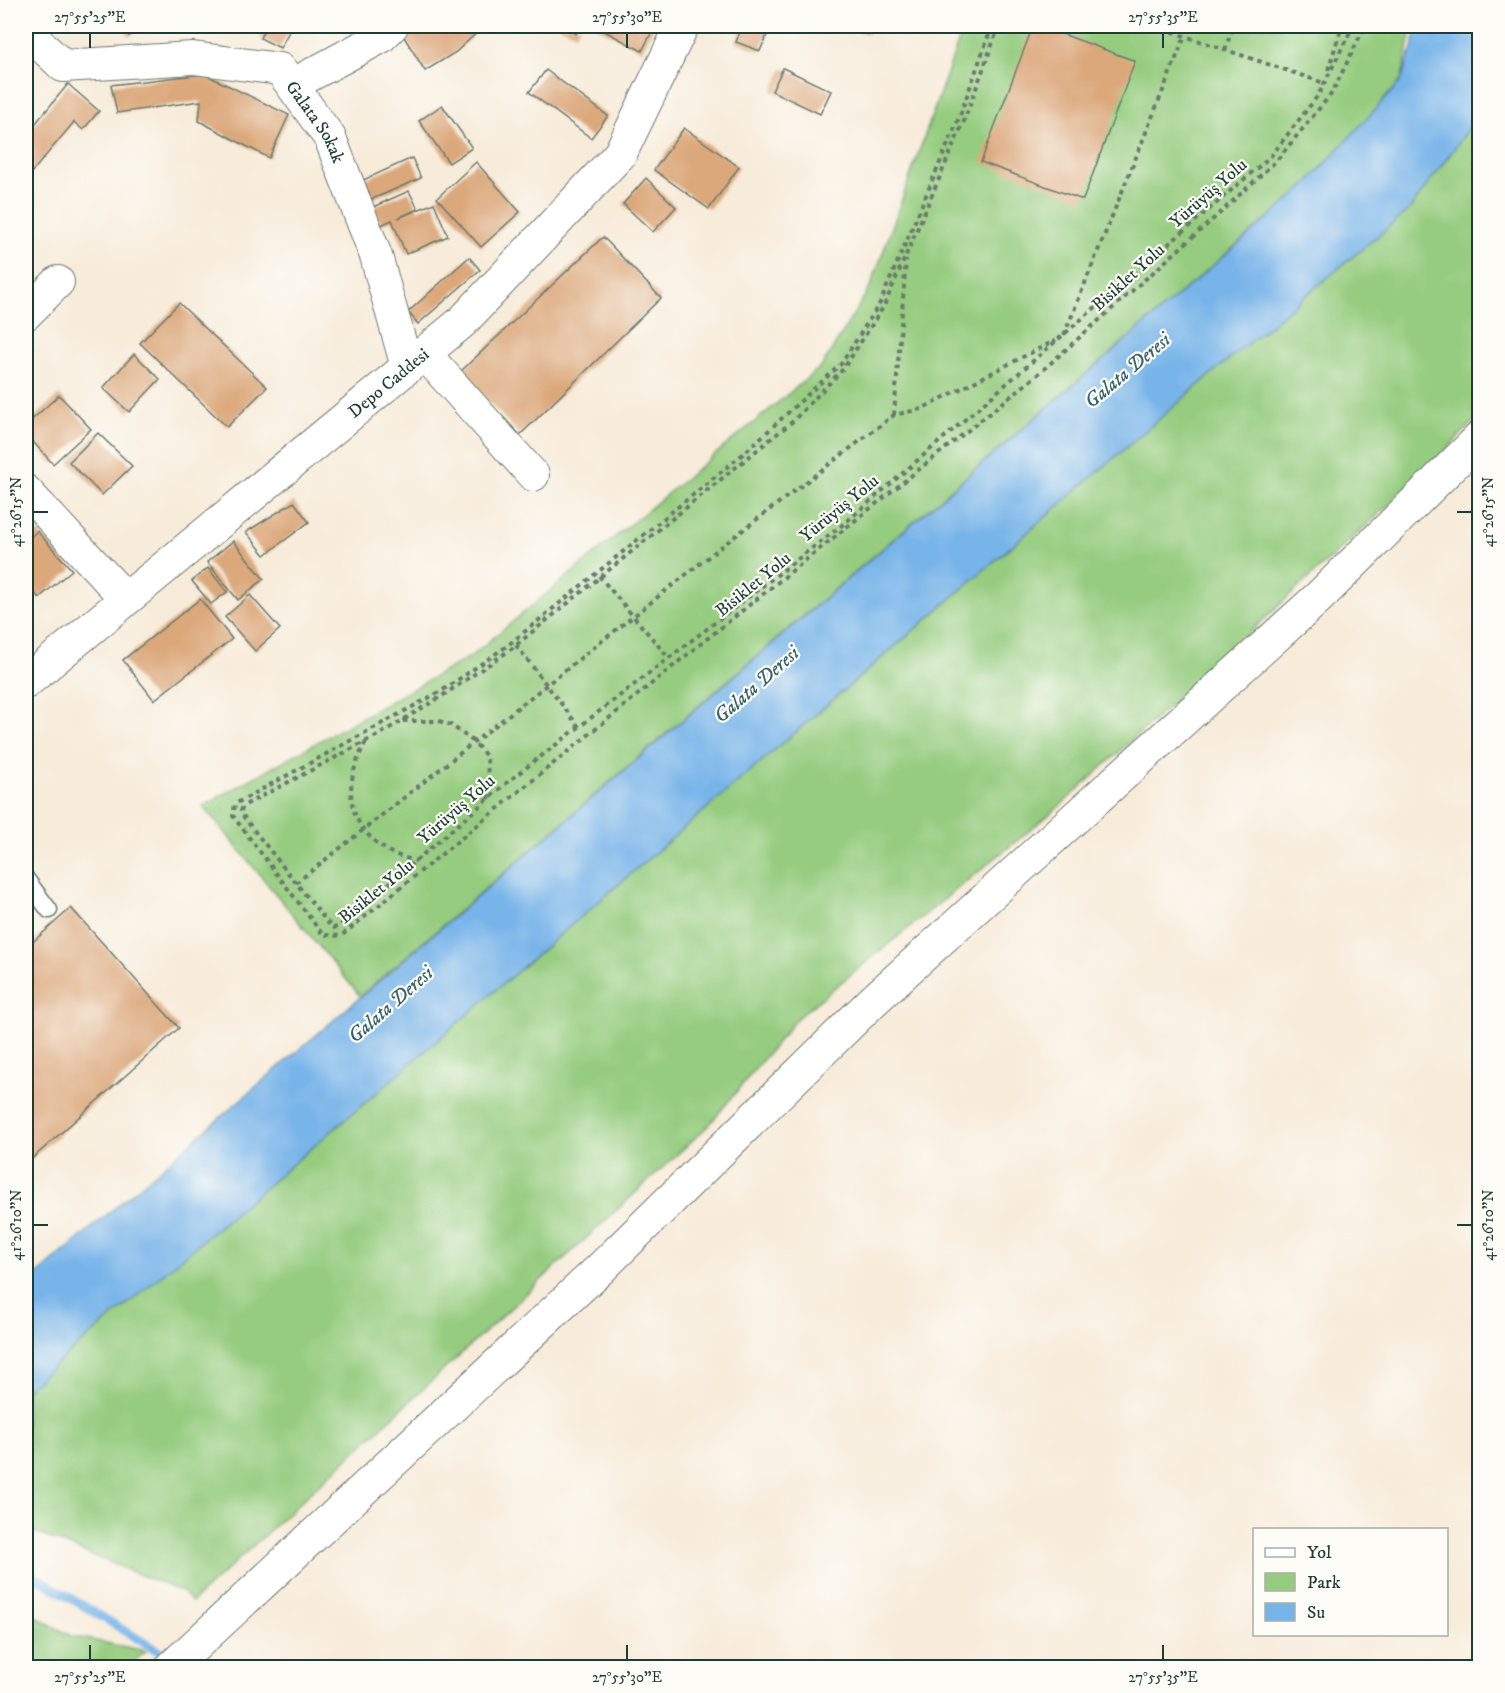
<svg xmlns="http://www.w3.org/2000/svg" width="1505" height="1693" font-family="'IM FELL DW Pica',serif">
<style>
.green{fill:#95cc7f;stroke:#5a845a;stroke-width:1.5}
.water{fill:#77b4e9;stroke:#4b788e;stroke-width:1.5}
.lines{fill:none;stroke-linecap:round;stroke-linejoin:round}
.stream{stroke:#77b4e9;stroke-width:9}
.building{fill:#dba87b}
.lane-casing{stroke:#6b7a6e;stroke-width:19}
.street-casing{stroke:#6b7a6e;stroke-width:34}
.secondary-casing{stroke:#6b7a6e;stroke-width:35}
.primary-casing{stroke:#6b7a6e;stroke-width:35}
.path{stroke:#6b7a6e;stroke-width:4;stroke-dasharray:4.5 4.5;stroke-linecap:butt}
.lane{stroke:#fff;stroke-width:16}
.street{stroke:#fff;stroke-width:32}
.secondary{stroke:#fff;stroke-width:33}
.primary{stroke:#fff;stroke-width:33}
.ticks{fill:none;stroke:#1f3d34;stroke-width:2}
.labels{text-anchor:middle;stroke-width:4.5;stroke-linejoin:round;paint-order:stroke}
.street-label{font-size:18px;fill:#1f3d34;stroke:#fdfcf7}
.water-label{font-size:20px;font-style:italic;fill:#39616a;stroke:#fdfcf7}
.neatline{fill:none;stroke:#1f3d34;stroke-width:2}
.ticks-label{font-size:15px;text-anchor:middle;fill:#1f3d34}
</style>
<rect width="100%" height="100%" fill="#fdfcf7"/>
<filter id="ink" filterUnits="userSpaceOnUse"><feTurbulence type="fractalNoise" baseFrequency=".0167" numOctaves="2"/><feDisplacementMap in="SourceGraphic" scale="12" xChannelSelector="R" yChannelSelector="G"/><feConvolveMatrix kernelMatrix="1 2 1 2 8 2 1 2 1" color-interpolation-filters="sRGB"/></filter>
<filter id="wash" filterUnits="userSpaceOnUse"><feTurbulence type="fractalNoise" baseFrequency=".008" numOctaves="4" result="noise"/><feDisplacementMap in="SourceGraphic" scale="24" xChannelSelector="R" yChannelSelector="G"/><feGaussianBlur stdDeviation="1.35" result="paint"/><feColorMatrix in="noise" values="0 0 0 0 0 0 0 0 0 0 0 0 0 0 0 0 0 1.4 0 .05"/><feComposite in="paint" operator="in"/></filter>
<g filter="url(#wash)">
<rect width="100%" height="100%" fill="#f7ebd9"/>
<g class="green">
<polygon points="964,26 1413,26 1401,81 1302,189 360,996 203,806 470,657 822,366 871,286"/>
<polygon points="1479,105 1479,416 1426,471 1060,806 797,1018 709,1125 192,1602 183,1592 26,1529 26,1390 360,1107 1222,365 1409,210 1470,127"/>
<polygon points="26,1611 71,1636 146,1651 128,1667 26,1667"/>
</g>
<polygon class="water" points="1419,26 1479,26 1479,105 1470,127 1409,210 1222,365 360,1107 26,1390 26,1284 1302,189 1401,81"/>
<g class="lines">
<polyline class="stream" points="26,1571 173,1660"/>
</g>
<g id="blocks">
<g class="building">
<polygon points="122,26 146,26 129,36"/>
<polygon points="266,26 292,26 280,48 260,38"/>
<polygon points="411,26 484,26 456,52 425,71 401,32"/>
<polygon points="558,26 580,26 576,34"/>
<polygon points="595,26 648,26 654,28 642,51"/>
<polygon points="742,26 771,26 760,51 736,42"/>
<polygon points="844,26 871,26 868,34"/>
<polygon points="1033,26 1041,26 1135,61 1083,200 981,162"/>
<polygon points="783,68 831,91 820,114 772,91"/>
<polygon points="546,70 608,116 591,138 529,92"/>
<polygon points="204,74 289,115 269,158 199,121 201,101 117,113 111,85"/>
<polygon points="68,84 99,111 83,130 74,122 32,172 26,167 26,135"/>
<polygon points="442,105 472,148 449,163 419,121"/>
<polygon points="684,128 739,167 709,209 654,170"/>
<polygon points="412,158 421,178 370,200 361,181"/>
<polygon points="476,162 520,212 481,247 437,198"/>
<polygon points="646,178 676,207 653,232 623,204"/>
<polygon points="409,191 418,209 398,218 434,203 448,236 406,254 392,220 381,225 373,207"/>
<polygon points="603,237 661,298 520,435 460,372"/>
<polygon points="469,257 480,270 418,324 408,312"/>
<polygon points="179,303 267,387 227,427 140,343"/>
<polygon points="134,354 160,379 129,412 103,388"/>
<polygon points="59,395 91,429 53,464 26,434 26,425"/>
<polygon points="98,433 132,466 102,495 69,462"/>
<polygon points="294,502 309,522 265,555 246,532"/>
<polygon points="37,531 72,570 39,598 26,583 26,541"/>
<polygon points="233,541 264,579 238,600 207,562"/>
<polygon points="208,568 227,592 211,604 192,581"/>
<polygon points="250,595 280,629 255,651 225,617"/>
<polygon points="200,599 232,639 154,700 123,660"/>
<polygon points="71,908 179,1028 26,1164 26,948"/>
</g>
</g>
</g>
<g filter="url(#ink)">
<use href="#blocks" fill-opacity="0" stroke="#6b7a6e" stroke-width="1.5"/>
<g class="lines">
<defs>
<polyline id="lane" points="26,879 49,910"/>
<g id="street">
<path id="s1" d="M26 31 63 66 193 58 280 69 330 138 376 256 407 367"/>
<polyline points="292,85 381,37 392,26"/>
<polyline points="26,314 58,282"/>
<polyline points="424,353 533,475"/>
<polyline points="26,491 125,598"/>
</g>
<polyline id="secondary" points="171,1668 600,1269 874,1000 1319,597 1480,438"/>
<g id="primary">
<path id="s2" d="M26 682 462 322 620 154 682 26"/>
</g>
</defs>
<use href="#lane" class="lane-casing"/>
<use href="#street" class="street-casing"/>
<use href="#secondary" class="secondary-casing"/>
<use href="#primary" class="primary-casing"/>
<g class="path">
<polyline points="992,26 959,118 880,303 841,364 743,454 507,646 443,690 235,804 233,816 323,935 341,936 693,650 1036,376 1220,213 1277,160 1332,93 1365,26"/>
<polyline points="999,26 964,121 884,306 844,368 793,421 510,650 445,694 380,734 243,806 241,811 245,819 332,928 338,927 510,780 846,522 1271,156 1319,94 1353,26"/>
<polyline points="1155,26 1324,83"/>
<polyline points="1225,50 1233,26"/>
<polyline points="1328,70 1342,26"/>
<polyline points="1064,335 1185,36"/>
<polyline points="894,415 906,260"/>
<polyline points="599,576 668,657"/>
<polyline points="516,645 579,727"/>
<polyline points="403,721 439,721 451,725 474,742 487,757 489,799"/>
<path d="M366 742C344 782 343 821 385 849 393 855 406 858 416 861"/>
<polyline points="296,883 726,543 894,415 921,409 1056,340"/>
</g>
<use href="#lane" class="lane"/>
<use href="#street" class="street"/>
<use href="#secondary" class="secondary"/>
<use href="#primary" class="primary"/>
</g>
</g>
<path class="ticks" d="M90 33V48M627 33V48M1163 33V48M33 512H48M1457 512H1472M33 1225H48M1457 1225H1472M90 1645V1660M627 1645V1660M1163 1645V1660"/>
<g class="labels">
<g class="street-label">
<text dy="6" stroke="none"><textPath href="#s1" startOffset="333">Galata Sokak</textPath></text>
<text transform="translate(1208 193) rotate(-41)" y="6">Yürüyüş Yolu</text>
<text transform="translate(1128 277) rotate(-42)" y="6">Bisiklet Yolu</text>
<text dy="6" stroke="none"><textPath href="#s2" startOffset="470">Depo Caddesi</textPath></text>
<text transform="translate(839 508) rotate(-39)" y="6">Yürüyüş Yolu</text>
<text transform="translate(753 584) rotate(-39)" y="6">Bisiklet Yolu</text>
<text transform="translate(456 809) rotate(-41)" y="6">Yürüyüş Yolu</text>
<text transform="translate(376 891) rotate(-39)" y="6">Bisiklet Yolu</text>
</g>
<g class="water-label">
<text transform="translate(1127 370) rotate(-40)" y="7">Galata Deresi</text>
<text transform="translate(756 684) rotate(-41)" y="7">Galata Deresi</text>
<text transform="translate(390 1004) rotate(-41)" y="7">Galata Deresi</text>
</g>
</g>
<rect width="1505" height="1693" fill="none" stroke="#fdfcf7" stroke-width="66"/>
<rect x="1253" y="1528" width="195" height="108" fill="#fdfcf7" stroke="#a4b0a9" stroke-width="1.5"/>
<rect x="1265" y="1548" width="30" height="9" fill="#ffffff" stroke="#a4b0a9" stroke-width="1.5"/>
<text x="1307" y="1558" font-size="18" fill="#1f3d34">Yol</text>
<rect x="1265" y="1573" width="30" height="18" fill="#95cc7f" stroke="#a4b0a9" stroke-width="1.5"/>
<text x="1307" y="1588" font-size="18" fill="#1f3d34">Park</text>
<rect x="1265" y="1603" width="30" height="18" fill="#77b4e9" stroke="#a4b0a9" stroke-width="1.5"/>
<text x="1307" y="1618" font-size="18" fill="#1f3d34">Su</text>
<rect x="33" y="33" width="1439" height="1627" class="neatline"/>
<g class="ticks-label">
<text x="90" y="22">27°55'25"E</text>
<text x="627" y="22">27°55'30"E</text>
<text x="1163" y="22">27°55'35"E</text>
<text transform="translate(16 512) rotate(-90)" y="5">41°26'15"N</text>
<text transform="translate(1488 512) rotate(-90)" y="5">41°26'15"N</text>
<text transform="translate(16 1225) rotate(-90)" y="5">41°26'10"N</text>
<text transform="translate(1488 1225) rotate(-90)" y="5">41°26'10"N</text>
<text x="90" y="1682">27°55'25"E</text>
<text x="627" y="1682">27°55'30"E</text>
<text x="1163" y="1682">27°55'35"E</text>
</g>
</svg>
